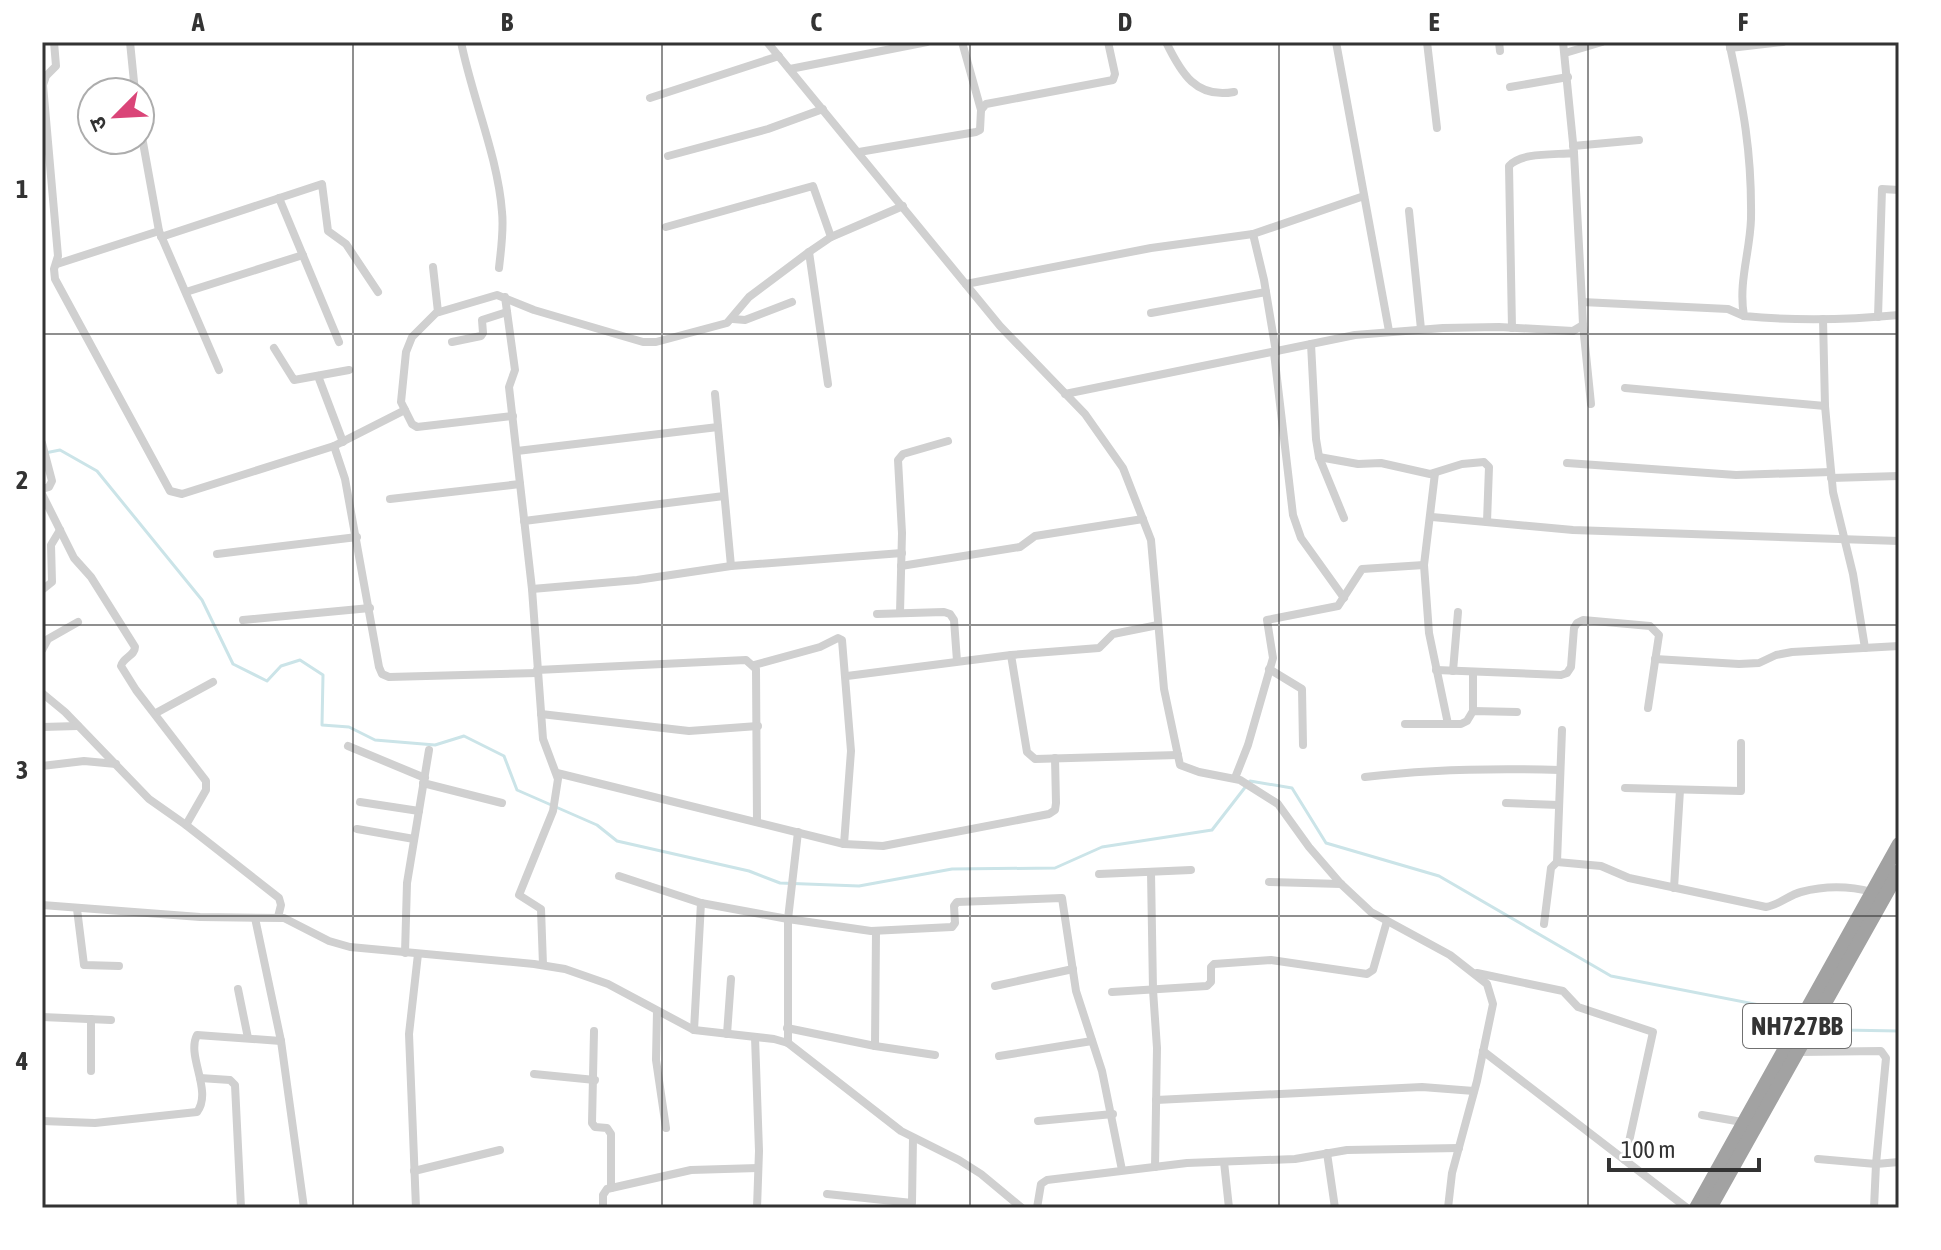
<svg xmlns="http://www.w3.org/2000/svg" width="1941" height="1250" font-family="'Asap Condensed','Noto Sans Devanagari',sans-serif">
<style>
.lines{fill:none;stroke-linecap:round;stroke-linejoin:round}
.stream{stroke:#cbe4e8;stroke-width:3}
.minor{stroke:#d0d0d0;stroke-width:8}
.trunk{stroke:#a2a2a2;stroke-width:14}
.grid{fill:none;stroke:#333;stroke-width:2;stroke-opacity:0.55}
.labels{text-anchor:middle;stroke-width:8;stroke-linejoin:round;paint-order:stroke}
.shield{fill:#fff;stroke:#707070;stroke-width:2}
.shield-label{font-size:26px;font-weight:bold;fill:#333}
.neatline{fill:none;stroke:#333;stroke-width:3}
.grid-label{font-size:26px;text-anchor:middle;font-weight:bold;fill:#333}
</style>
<rect width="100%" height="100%" fill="#fff"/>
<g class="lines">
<g class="stream">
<polyline points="45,453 60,450 97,471 202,600 233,664 267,681 281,666 300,660 323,675 322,725 349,727 375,740 435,745 464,736 504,756 517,790 597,825 617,841 749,871 780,883 859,886 952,869 1055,868 1102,847 1212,830 1250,781 1292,788 1326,843 1439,876 1611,976 1790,1011 1799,1011"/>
<polyline points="1826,1021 1842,1030 1899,1031"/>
</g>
<g class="minor">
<polyline points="54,42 56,66 46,76 43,85 58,256 54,269 55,279 170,491 182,494 334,446 405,410"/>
<polyline points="130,42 135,92"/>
<path d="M461 42C472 97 498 157 502 212 504 230 501 249 499 268"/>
<polyline points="767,42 1000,326 1085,414 1123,468 1151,540 1164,689 1180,765 1199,772 1240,780 1278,804 1309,847 1341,884 1371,912 1450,955 1487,984 1493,1004 1477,1081 1452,1173 1448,1208"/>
<polyline points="962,42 981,110"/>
<path d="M1166 42C1181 73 1196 99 1234 92"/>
<polyline points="1336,42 1389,331"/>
<polyline points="1427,42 1437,128"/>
<polyline points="1499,42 1500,51"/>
<polyline points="1563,42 1574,153"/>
<path d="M1729 42C1743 106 1752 152 1751 219 1750 252 1738 283 1744 316 1796 321 1847 320 1899 315"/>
<polyline points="1730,48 1783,42"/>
<polyline points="1565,53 1602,42"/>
<polyline points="790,69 927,42"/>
<polyline points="1510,87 1568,77"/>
<polyline points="650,98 779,56"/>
<polyline points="140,126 159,231 219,370"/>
<polyline points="1573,146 1639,140"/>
<polyline points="859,152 976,132 980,130 981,110 986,104 1113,80 1115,74 1108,42"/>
<polyline points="668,156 768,129 823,109"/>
<polyline points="279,198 339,342"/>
<polyline points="1409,211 1421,329"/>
<polyline points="666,227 813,186 831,237"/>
<polyline points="1253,234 1264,280 1276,352"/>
<polyline points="161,237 322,184 328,231 346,244 378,292"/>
<polyline points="809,252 828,384"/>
<polyline points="57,264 159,231"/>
<polyline points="433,267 438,312"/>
<polyline points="966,284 1151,248 1253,234 1364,196"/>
<polyline points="186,292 303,255"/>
<polyline points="505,297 515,370 509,387 532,589 543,739 558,779 553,811 519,895 541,909 543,965"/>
<polyline points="1151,313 1266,292"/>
<polyline points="1878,317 1882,189 1899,190"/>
<polyline points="733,319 745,320 792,302"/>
<polyline points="1823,319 1825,406 1833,492 1853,574 1865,648"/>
<polyline points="1583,325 1591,404"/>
<path d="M1512 328 1509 166C1521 152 1555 155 1574 153L1582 302"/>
<polyline points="452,342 481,336 483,333 482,320 507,312"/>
<polyline points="1311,344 1316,439 1319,457 1344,518"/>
<polyline points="274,348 294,380 349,370"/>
<polyline points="1274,353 1293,515 1301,538 1344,598"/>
<polyline points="318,376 343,442"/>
<polyline points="1625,388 1825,406"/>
<polyline points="715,394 731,566"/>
<polyline points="1065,394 1355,335 1443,328 1499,327 1573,331 1583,325 1582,302 1728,309 1744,316"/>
<polyline points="513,416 417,427 412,424 401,402 406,352 412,337 436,313 497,295 534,310 643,342 656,342 727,323 749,297 809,252 831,237 903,206"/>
<polyline points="42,443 52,481 49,487 42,489"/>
<polyline points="334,446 345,479 379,667 382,674 389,677 537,673"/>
<polyline points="517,451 718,427"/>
<polyline points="1319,457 1358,464 1381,463 1430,474 1462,464 1484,462 1489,467 1487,522"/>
<polyline points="1567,463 1736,475 1831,472"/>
<polyline points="1435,473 1424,565 1429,633 1448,724"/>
<polyline points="1831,478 1899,476"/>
<path d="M42 494 74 558 91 577 135 647C135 656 123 657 121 666L136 690 206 781V790L186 825"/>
<polyline points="390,499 520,484"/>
<polyline points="1432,517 1573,530 1899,541"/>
<polyline points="524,521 724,496"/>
<polyline points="217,554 357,537"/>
<polyline points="901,566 1020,547 1035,536 1143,519"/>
<polyline points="532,589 637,580 731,566 902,553"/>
<polyline points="42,590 52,582 51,545 60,530"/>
<polyline points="900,613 902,533 898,460 903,454 948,441"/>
<polyline points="877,614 944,612 950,614 954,620 957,661"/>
<polyline points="243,620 370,608"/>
<polyline points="42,650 48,639 78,622"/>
<polyline points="1011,655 1027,752 1035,759 1178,755"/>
<polyline points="1655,659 1739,664 1759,663 1776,655 1792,652 1899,646"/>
<polyline points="754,665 820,647 838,638 842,640 851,751 844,844"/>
<polyline points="1269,669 1302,689 1303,745"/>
<polyline points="537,670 746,660 756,669 757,822"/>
<polyline points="1436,670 1561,675 1567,673 1571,667 1574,628 1577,623 1583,620 1650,626 1659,635 1648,708"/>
<polyline points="1453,671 1458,612"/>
<polyline points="847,676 1011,655 1099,648 1113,634 1158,625"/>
<polyline points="42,693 65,712 149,799 186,825 279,898 281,905 278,917"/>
<polyline points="1473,711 1473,672"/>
<polyline points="156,713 213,682"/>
<polyline points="541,714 689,731 758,726"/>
<polyline points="1405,724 1461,724 1467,721 1473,711 1517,712"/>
<polyline points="42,727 78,726"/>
<polyline points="348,746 425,778"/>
<polyline points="42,766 84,761 116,764"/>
<polyline points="557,773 844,844 883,846 1049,814 1055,810 1056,803 1055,758"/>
<path d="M1365 777C1430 769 1495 768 1560 770"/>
<polyline points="1235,778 1248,745 1273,658 1267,620 1338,606 1362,569 1424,565"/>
<polyline points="423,783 502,803"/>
<polyline points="1625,788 1741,791 1741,743"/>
<polyline points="360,802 419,811"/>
<polyline points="1506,803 1559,805"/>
<polyline points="357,829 414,839"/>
<polyline points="1557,862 1562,730"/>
<polyline points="1151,872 1153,990 1157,1048 1155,1167"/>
<polyline points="1099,874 1191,870"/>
<polyline points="619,876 701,903 788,919 871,931 952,927 955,923 954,906 957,902 1062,898 1076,991 1102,1071 1122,1170"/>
<polyline points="1269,882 1341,884"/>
<polyline points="1674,888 1680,790"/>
<polyline points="42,905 200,917 284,918 329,941 350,947 534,964 565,969 608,984 694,1030 774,1039 788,1043 901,1131 959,1160 981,1174 1022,1208"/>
<polyline points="77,909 84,965 119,966"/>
<polyline points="255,918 281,1041 304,1208"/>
<path d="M1544 924 1551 868 1557 862 1601 866 1629 878 1766 907C1779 905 1789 895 1801 892 1824 886 1849 886 1872 892"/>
<polyline points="405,953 407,883 429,750"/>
<polyline points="1477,973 1563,991 1578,1007 1653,1032 1625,1160"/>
<polyline points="995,986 1073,969"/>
<polyline points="238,989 248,1038"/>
<polyline points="1112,992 1207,986 1211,982 1211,967 1214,964 1271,960 1367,974 1373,970 1387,921"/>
<polyline points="657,1011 656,1060 666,1128"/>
<polyline points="42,1017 111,1020"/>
<polyline points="787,1028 875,1046 935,1055"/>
<polyline points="694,1030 701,903"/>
<polyline points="594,1031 592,1123 595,1127 607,1128 611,1134 611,1188"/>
<polyline points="727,1034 731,979"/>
<polyline points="755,1037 759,1151 757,1208"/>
<polyline points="788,1043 788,919 798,832"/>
<polyline points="875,1046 876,931"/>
<polyline points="1483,1051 1687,1208"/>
<polyline points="1799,1052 1881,1051 1886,1058 1876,1164 1818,1159"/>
<polyline points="999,1056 1092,1041"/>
<polyline points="91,1071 91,1019"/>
<polyline points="534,1074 595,1080"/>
<polyline points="200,1078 230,1080 235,1085 241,1208"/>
<polyline points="1156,1100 1422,1087 1474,1091"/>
<polyline points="1702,1115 1742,1122"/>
<path d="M42 1121 95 1123 197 1112C213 1091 186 1056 197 1035L281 1041"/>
<polyline points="1038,1121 1113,1114"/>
<polyline points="1327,1153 1335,1208"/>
<polyline points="1224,1162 1229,1208"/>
<polyline points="414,1171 500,1150"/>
<polyline points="827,1194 912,1203 913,1138"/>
<polyline points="416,1208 409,1034 418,954"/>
<polyline points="603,1208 603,1195 607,1189 691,1170 758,1168"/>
<polyline points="1037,1208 1041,1184 1047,1180 1187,1163 1295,1159 1347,1150 1459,1148"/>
<polyline points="1874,1208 1876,1164 1899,1162"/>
</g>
<g class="trunk">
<polyline points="1696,1208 1899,844"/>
<polyline points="1710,1208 1899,871"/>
</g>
</g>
<path class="grid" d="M353 42V1208M662 42V1208M970 42V1208M1279 42V1208M1588 42V1208M42 334H1899M42 625H1899M42 916H1899"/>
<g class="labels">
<rect class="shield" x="1743" y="1004" width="108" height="44" rx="6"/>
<g class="shield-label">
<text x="1797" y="1035">NH727BB</text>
</g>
</g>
<rect width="1941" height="1250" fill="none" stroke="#ffffff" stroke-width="88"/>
<g transform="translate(116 116) rotate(246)"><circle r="38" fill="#ffffff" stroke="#adadad" stroke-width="2"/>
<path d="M0-6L14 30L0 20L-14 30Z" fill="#da4578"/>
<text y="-12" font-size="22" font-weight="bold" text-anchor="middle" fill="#333333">उ</text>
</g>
<path d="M1609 1158v12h150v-12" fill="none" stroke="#333333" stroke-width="4"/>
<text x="1621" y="1158" font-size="24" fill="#333333" stroke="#ffffff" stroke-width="6" paint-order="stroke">100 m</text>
<rect x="44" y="44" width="1853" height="1162" class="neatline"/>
<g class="grid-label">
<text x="198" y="31">A</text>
<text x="507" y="31">B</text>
<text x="816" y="31">C</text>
<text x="1125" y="31">D</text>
<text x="1434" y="31">E</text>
<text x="1743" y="31">F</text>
<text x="22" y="198">1</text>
<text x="22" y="489">2</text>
<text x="22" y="779">3</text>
<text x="22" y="1070">4</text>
</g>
</svg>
